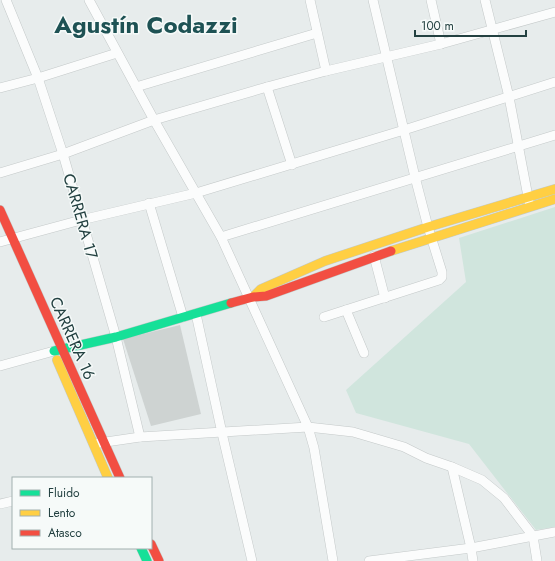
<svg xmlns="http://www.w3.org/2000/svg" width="555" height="561" font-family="Jost,sans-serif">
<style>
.green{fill:#d0e5dd}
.building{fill:#ced3d2}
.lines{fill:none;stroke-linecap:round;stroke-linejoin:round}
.street-casing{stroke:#c4c9c9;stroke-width:10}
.fast-casing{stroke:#c2cac9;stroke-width:10}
.slow-casing{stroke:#c2cac9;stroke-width:10}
.jam-casing{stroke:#c2cac9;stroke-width:10}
.street{stroke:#fbfcfc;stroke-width:9}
.fast{stroke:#16e098;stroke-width:9}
.slow{stroke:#ffcf43;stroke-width:9}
.jam{stroke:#f24e42;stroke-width:9}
.labels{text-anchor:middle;stroke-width:3;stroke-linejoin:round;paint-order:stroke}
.street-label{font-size:16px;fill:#234141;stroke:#f6faf9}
.town-label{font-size:24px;font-weight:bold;fill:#1e5254;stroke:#f6faf9}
</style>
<rect width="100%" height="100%" fill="#e7ecec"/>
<polygon class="green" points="555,207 555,527 536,530 469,444 356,413 346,390 466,282 459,238"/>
<polygon class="building" points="180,325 201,414 151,426 123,339"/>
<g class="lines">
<defs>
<g id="street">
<polyline points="6,0 38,78 63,154 116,337 140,437"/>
<polyline points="89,0 154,120 221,237 308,427 314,448 333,561"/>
<polyline points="310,0 326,71"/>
<polyline points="431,0 441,44"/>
<polyline points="485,0 509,97 529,202"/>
<polyline points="136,87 317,33"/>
<polyline points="267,87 292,165"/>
<polyline points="0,88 38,78 117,53"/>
<polyline points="0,173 63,154 154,120 267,87 326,71 441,44 555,12"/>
<polyline points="149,203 183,317"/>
<polyline points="221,237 555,135"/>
<polyline points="0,242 81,220 196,193 404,130 555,82"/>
<polyline points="374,256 385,298"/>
<polyline points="346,310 364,353"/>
<polyline points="196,314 222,433 252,561"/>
<polyline points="324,317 439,280 442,277 442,272 428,227 415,177 373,0"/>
<polyline points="0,366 54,351"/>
<polyline points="99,443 140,437 308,427 353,432 404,447 426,458 452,467 482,480 504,498 533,536 537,561"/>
<polyline points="452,467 471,548 473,561"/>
<polyline points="0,504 13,501"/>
<polyline points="369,561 471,548 555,532"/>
</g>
<g id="fast">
<polyline points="54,351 116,337 231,303"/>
<polyline points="141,548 147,561"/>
</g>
<g id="slow">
<polyline points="391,251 555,199"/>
<polyline points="253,297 261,289 325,261 428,227 555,189"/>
<polyline points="57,360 108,478"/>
</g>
<g id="jam">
<polyline points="0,210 120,478"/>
<polyline points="231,303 253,297 266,296 391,251"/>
<polyline points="151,544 159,561"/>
</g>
</defs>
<use href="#street" class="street-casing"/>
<use href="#fast" class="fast-casing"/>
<use href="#slow" class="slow-casing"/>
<use href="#jam" class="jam-casing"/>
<use href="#street" class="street"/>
<use href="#fast" class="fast"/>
<use href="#slow" class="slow"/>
<use href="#jam" class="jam"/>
</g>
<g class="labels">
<g class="street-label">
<text transform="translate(81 216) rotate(74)" y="6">CARRERA 17</text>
<text transform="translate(73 338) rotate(66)" y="6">CARRERA 16</text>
</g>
<g class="town-label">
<text x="146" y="33">Agustín Codazzi</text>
</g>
</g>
<rect x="12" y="477" width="140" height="72" fill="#f6faf9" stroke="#a2b0af"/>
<rect x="20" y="490" width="20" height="6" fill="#16e098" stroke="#a2b0af"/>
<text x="48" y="497" font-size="12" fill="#234141">Fluido</text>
<rect x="20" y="510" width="20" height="6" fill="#ffcf43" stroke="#a2b0af"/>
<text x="48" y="517" font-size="12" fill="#234141">Lento</text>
<rect x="20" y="530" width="20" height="6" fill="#f24e42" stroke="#a2b0af"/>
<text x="48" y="537" font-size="12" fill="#234141">Atasco</text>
<path d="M415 30v6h111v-6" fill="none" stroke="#234141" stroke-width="2"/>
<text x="421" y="30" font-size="12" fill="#234141" stroke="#f6faf9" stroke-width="3" paint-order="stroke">100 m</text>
</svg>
